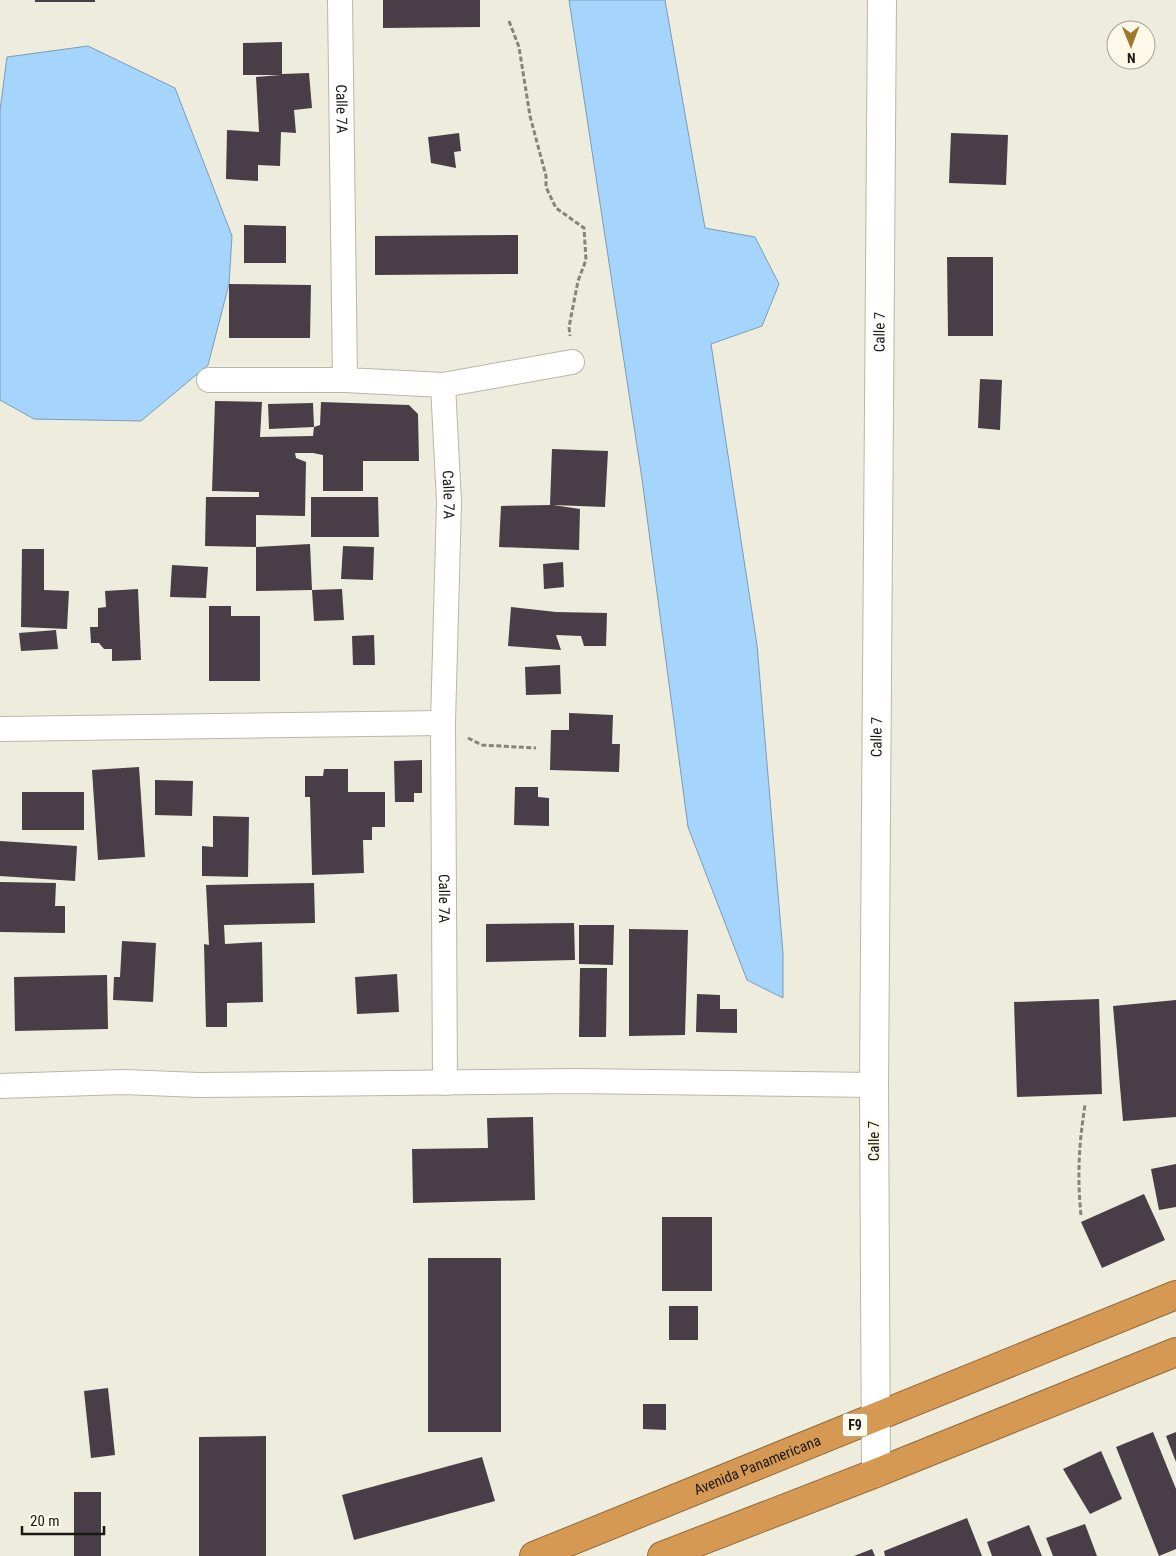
<svg xmlns="http://www.w3.org/2000/svg" width="1176" height="1556" font-family="'Roboto Condensed',sans-serif">
<style>
.water{fill:#a5d4fc;stroke:#7b9cb6}
.building{fill:#493e47}
.lines{fill:none;stroke-linecap:round;stroke-linejoin:round}
.street-casing{stroke:#bab7a8;stroke-width:26}
.secondary-casing{stroke:#bab7a8;stroke-width:30}
.highway-casing{stroke:#946c3d;stroke-width:30}
.path{stroke:#858479;stroke-width:3;stroke-dasharray:5 2.5;stroke-linecap:butt}
.street{stroke:#fff;stroke-width:24}
.secondary{stroke:#fff;stroke-width:28}
.highway{stroke:#d69954;stroke-width:28}
.labels{text-anchor:middle;stroke-width:5;stroke-linejoin:round;paint-order:stroke}
.shield{fill:#fcf9e9;stroke:#5d5c53;stroke-width:1}
.shield-label{font-size:14px;font-weight:bold;fill:#191813}
.street-label{font-size:15px;fill:#191813;stroke:#fcf9e9}
</style>
<rect width="100%" height="100%" fill="#eeecdc"/>
<g class="water">
<polygon points="569,0 665,0 705,228 755,237 779,284 762,326 711,344 757,645 783,953 783,998 747,980 688,827 642,479"/>
<polygon points="88,46 175,88 232,236 229,284 208,365 141,421 34,419 0,400 0,110 7,57"/>
</g>
<g class="building">
<rect x="35" y="0" width="60" height="2"/>
<polygon points="383,0 480,0 480,27 383,28"/>
<polygon points="282,42 282,74 309,73 312,108 294,110 296,133 281,132 280,166 258,165 258,181 226,179 227,130 259,132 256,77 280,75 243,75 243,43"/>
<polygon points="459,133 461,151 454,152 456,168 431,163 428,137"/>
<polygon points="951,133 1008,135 1006,185 949,183"/>
<polygon points="244,225 286,226 286,263 244,263"/>
<polygon points="518,235 518,274 375,275 375,236"/>
<polygon points="947,257 993,257 993,336 948,336"/>
<polygon points="229,284 311,285 310,338 229,338"/>
<polygon points="980,379 1002,380 1000,430 978,428"/>
<polygon points="215,401 262,402 260,437 313,436 314,427 320,425 321,402 409,405 418,414 419,461 363,461 363,491 323,491 323,455 313,453 295,453 296,458 306,462 305,516 256,515 256,547 205,546 206,497 259,497 259,492 212,491"/>
<polygon points="313,403 314,427 269,429 268,404"/>
<polygon points="552,449 608,451 605,507 553,505 580,509 579,550 499,547 501,506 550,505"/>
<polygon points="311,497 378,497 379,537 311,537"/>
<polygon points="310,544 312,590 256,591 256,547"/>
<polygon points="343,546 374,547 373,580 341,579"/>
<polygon points="22,549 44,549 44,590 69,591 67,629 21,627"/>
<polygon points="563,562 564,587 544,589 543,564"/>
<polygon points="172,565 208,567 206,598 170,597"/>
<polygon points="138,589 141,660 112,661 112,649 104,649 99,643 91,643 90,627 98,627 98,608 106,607 105,591"/>
<polygon points="342,589 344,620 314,621 312,590"/>
<polygon points="209,606 231,606 231,616 260,616 260,681 209,681"/>
<polygon points="511,607 556,612 607,613 606,646 584,646 581,636 556,635 561,650 508,646"/>
<polygon points="56,630 58,649 21,651 19,633"/>
<polygon points="374,635 375,665 353,665 352,636"/>
<polygon points="560,665 561,694 526,695 525,667"/>
<polygon points="569,713 613,715 612,744 620,744 619,772 550,770 551,730 569,730"/>
<polygon points="422,760 422,793 414,793 414,802 395,802 394,761"/>
<polygon points="139,767 145,857 98,860 92,770"/>
<polygon points="324,769 348,769 348,792 385,792 385,827 372,827 372,840 363,840 364,873 312,875 310,797 305,797 305,776 323,776"/>
<polygon points="155,780 193,781 192,816 155,815"/>
<polygon points="515,787 538,787 538,797 549,798 549,826 514,825"/>
<rect x="22" y="792" width="62" height="38"/>
<polygon points="213,816 249,817 248,877 202,876 202,846 213,847"/>
<polygon points="0,841 77,846 75,881 0,876"/>
<polygon points="0,882 56,883 55,906 65,906 65,933 0,932"/>
<polygon points="314,883 315,923 224,925 225,944 262,942 263,1002 227,1003 227,1027 206,1027 204,944 209,945 206,885"/>
<polygon points="574,923 575,960 486,962 486,924"/>
<polygon points="579,925 614,925 613,965 579,964"/>
<polygon points="629,929 688,930 685,1035 629,1036"/>
<polygon points="122,941 156,943 153,1002 113,1000 114,977 120,977"/>
<polygon points="580,968 607,968 606,1037 579,1037"/>
<polygon points="397,974 399,1012 357,1014 355,977"/>
<polygon points="107,975 108,1029 15,1031 14,977"/>
<polygon points="697,994 720,995 720,1009 737,1009 737,1033 696,1032"/>
<polygon points="1099,999 1102,1094 1017,1097 1014,1002"/>
<polygon points="1176,1000 1176,1117 1123,1121 1113,1006"/>
<polygon points="533,1117 535,1200 413,1203 412,1149 488,1148 487,1118"/>
<polygon points="1176,1164 1176,1207 1159,1210 1151,1169"/>
<polygon points="1144,1194 1165,1240 1102,1268 1081,1222"/>
<rect x="662" y="1217" width="50" height="74"/>
<rect x="428" y="1258" width="73" height="174"/>
<rect x="669" y="1306" width="29" height="34"/>
<polygon points="108,1388 115,1455 91,1458 84,1391"/>
<polygon points="643,1404 666,1404 666,1430 643,1429"/>
<polygon points="1153,1432 1176,1489 1176,1549 1159,1556 1116,1447"/>
<polygon points="1176,1432 1176,1462 1166,1436"/>
<polygon points="266,1436 266,1556 199,1556 199,1437"/>
<polygon points="1101,1451 1122,1499 1090,1514 1063,1469"/>
<polygon points="482,1457 495,1501 354,1540 342,1495"/>
<rect x="74" y="1492" width="27" height="64"/>
<polygon points="967,1518 982,1556 885,1556 884,1551"/>
<polygon points="1085,1524 1097,1556 1053,1556 1046,1538"/>
<polygon points="1029,1525 1042,1556 992,1556 987,1542"/>
<polygon points="872,1549 875,1556 854,1556"/>
</g>
<g class="lines">
<defs>
<g id="street">
<path id="s1" d="M340 0 345 380 443 385 449 502 443 723 445 1083"/>
<polyline points="209,380 345,380"/>
<polyline points="443,385 572,362"/>
<polyline points="0,729 443,723"/>
<polyline points="0,1086 123,1082 199,1085 576,1081 874,1085"/>
</g>
<g id="secondary">
<path id="s2" d="M876 1473 874 1085 882 0"/>
</g>
<g id="highway">
<path id="s3" d="M534 1556 1176 1295"/>
<polyline points="662,1556 876,1473 1176,1352"/>
</g>
</defs>
<use href="#street" class="street-casing"/>
<use href="#secondary" class="secondary-casing"/>
<use href="#highway" class="highway-casing"/>
<g class="path">
<polyline points="509,21 519,47 530,116 546,176 546,187 556,208 584,228 586,260 578,281 569,327 570,336"/>
<polyline points="468,738 482,745 536,748"/>
<path d="M1081 1215C1077 1176 1079 1143 1085 1105"/>
</g>
<use href="#street" class="street"/>
<use href="#secondary" class="secondary"/>
<use href="#highway" class="highway"/>
</g>
<g class="labels">
<rect class="shield" x="842.5" y="1413.5" width="25" height="23" rx="4"/>
<g class="shield-label">
<text x="855" y="1430">F9</text>
</g>
<g class="street-label">
<text dy="5" stroke="none"><textPath href="#s1" startOffset="109">Calle 7A</textPath></text>
<text dy="5" stroke="none"><textPath href="#s2" startOffset="1141">Calle 7</textPath></text>
<text dy="5" stroke="none"><textPath href="#s1" startOffset="588">Calle 7A</textPath></text>
<text dy="5" stroke="none"><textPath href="#s2" startOffset="736">Calle 7</textPath></text>
<text dy="5" stroke="none"><textPath href="#s1" startOffset="992">Calle 7A</textPath></text>
<text transform="translate(874 1141) rotate(-90)" y="5">Calle 7</text>
<text dy="5" stroke="none"><textPath href="#s3" startOffset="241">Avenida Panamericana</textPath></text>
</g>
</g>
<g transform="translate(1131 45) rotate(179)"><circle r="24" fill="#fcf9e9" stroke="#a19f93"/>
<path d="M0-4L9 19L0 12L-9 19Z" fill="#a17827"/>
<text y="-8" font-size="14" font-weight="bold" text-anchor="middle" fill="#191813">N</text>
</g>
<path d="M22 1526v8h82v-8" fill="none" stroke="#191813" stroke-width="2.5"/>
<text x="30" y="1526" font-size="15" fill="#191813" stroke="#fcf9e9" stroke-width="4" paint-order="stroke">20 m</text>
</svg>
